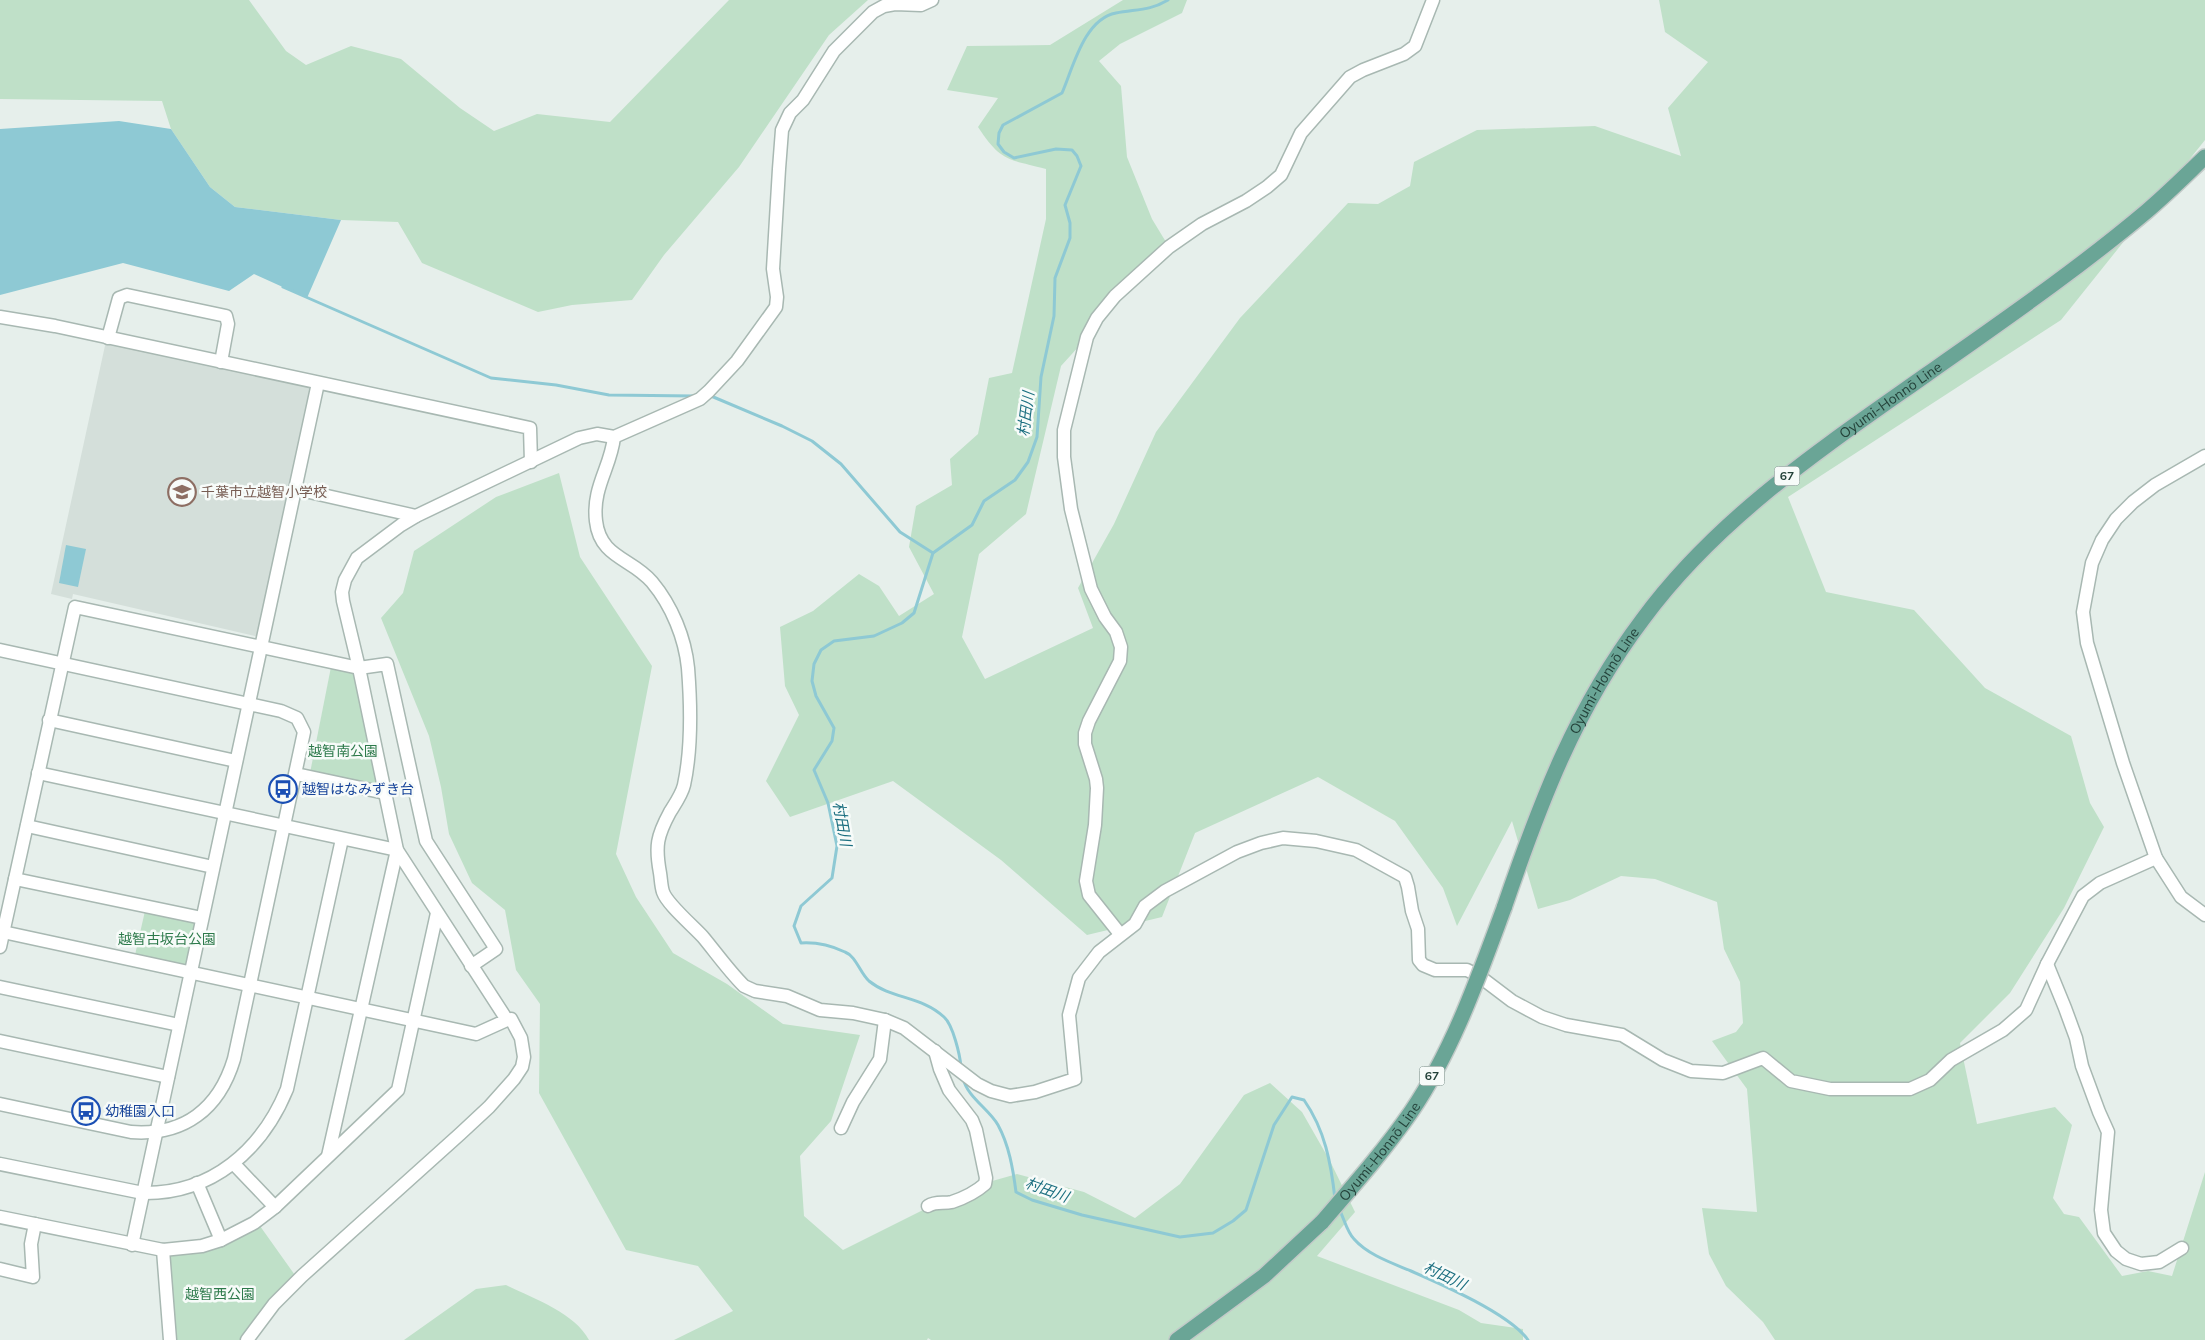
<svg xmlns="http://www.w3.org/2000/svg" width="2205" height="1340" font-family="Mulish,'Noto Sans JP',sans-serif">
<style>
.built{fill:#d4dfda}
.green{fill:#bfe0c8}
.water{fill:#8ec9d4}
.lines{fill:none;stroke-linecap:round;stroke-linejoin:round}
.stream{stroke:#8ec9d4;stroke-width:3}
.minor-casing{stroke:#a8b8b2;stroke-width:15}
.major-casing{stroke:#c2cac8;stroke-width:18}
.minor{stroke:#fff;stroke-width:12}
.major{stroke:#6aa596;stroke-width:15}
.major-bridge-casing{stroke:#c2cac8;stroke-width:18;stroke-linecap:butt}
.major-bridge{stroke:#6aa596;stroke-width:15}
.labels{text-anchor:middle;stroke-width:5;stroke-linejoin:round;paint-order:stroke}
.shield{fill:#f7fbf9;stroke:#637a73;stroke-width:1}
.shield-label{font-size:12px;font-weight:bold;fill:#24423a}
.street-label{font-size:14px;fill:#24423a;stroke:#f7fbf9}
.education-label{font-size:14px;fill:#785e54;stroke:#f7fbf9;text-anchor:start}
.park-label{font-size:14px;fill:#2d7a4b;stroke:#f7fbf9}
.transit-label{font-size:14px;fill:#164399;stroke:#f7fbf9;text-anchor:start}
.water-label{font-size:15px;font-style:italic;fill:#1c6f80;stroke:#f7fbf9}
</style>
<rect width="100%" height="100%" fill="#e6efeb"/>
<polygon class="built" points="106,341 311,386 259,637 73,594 72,599 51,594"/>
<g class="green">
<polygon points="0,0 249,0 286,51 306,65 351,46 401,59 460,108 494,131 537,114 610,122 729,0 868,0 829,35 739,167 664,255 632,300 572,305 538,312 422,263 398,222 341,220 235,207 210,187 171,129 162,101 0,99"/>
<path d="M1123 0H1187L1182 13 1120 44 1099 61 1121 86 1127 157 1152 219 1169 247 1061 366 1026 514 979 554 962 637 985 679 1093 628 1078 588 1114 524 1156 432 1240 318 1348 203 1378 204 1410 186 1414 162 1477 130 1595 126 1681 156 1668 108 1708 62 1665 32 1659 0H2205V140L2061 320 1788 497 1826 592 1914 610 1985 688 2071 736 2090 803 2104 827 2064 908 2010 993 1960 1043 1977 1124 2055 1107 2072 1125 2053 1198 2064 1214 2079 1217 2122 1276 2148 1271 2172 1276 2205 1172V1340H1775L1763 1322 1726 1286 1709 1254 1702 1208 1757 1212 1747 1089 1712 1041 1736 1032 1743 1023 1740 982 1724 949 1717 902 1655 879 1621 876 1570 900 1538 909 1512 821 1457 926 1443 888 1395 821 1318 777 1195 833 1162 917 1087 935 1001 860 893 781 790 817 766 781 799 715 785 686 780 627 813 611 859 574 879 586 899 616 934 594 909 547 916 506 952 485 950 459 978 434 989 378 1012 373 1046 219V169C1008 159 1001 162 978 127L998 98 947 90 967 46 1050 45Z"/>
<polygon points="559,473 580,557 652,666 616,854 636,897 673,953 727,984 783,1024 860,1035 831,1121 800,1156 804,1216 843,1250 923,1210 936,1210 971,1187 1017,1174 1084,1192 1135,1218 1180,1184 1244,1095 1270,1083 1302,1112 1330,1161 1355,1212 1317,1256 1459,1310 1481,1323 1523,1329 1523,1340 931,1340 928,1338 927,1340 674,1340 733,1311 698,1266 626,1250 539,1093 540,1004 516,970 505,910 472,883 449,834 441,787 429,736 381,618 403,593 414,551 496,497"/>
<polygon points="331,667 353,671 357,676 380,783 375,786 310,773"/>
<polygon points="145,911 198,924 190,968 135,955"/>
<path d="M260 1226 297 1278 241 1340H174L168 1259 175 1253C209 1253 231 1244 260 1226Z"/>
<path d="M506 1285C533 1298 575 1313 589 1340H404L476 1289Z"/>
</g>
<g class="water">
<polygon points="119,121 171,129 210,187 235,207 341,220 307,298 254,274 229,291 123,263 0,295 0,129"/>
<polygon points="66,545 86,549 78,587 59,583"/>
</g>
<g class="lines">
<g class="stream">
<polyline points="284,285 283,287 491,378 556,385 609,395 694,396"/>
<polyline points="711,396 782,426 812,441 841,464 900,532 933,553"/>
<path d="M961 1067C960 1055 953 1025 944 1017 922 996 891 999 869 981 860 973 856 956 845 952 830 945 817 942 801 943L794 926 801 906 832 878 837 846 828 803 814 770 832 741 834 728 816 696 812 681 814 664 821 650 834 641 874 636 902 623 914 613 933 553 972 525 984 501 1015 480 1028 462 1037 437 1041 377 1054 316 1055 278 1070 238V223L1065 205 1081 166 1077 156 1072 150 1056 149 1014 158 1004 152 998 144 999 133 1003 125 1062 93C1073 68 1084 19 1116 13 1136 9 1150 11 1168 0"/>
<path d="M963 1078C967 1097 989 1109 998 1125 1009 1145 1013 1169 1016 1192L1032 1200 1082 1215 1180 1237 1213 1233 1233 1221 1246 1210 1274 1125 1292 1097 1304 1100C1325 1130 1331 1163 1335 1199"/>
<path d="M1339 1209C1344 1218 1347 1232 1354 1239 1368 1255 1392 1263 1411 1271 1441 1284 1510 1314 1528 1340"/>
</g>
<defs>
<g id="minor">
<polyline points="0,317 55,326 530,428 531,462"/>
<polyline points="108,338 119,298 127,295 226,316 228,324 221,362"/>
<path d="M614 437C611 467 592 487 596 521 600 558 632 558 652 582 672 606 685 638 688 668 691 706 692 748 684 785 682 794 675 804 670 812 657 836 655 846 660 873 661 879 661 886 663 892 667 904 693 926 703 937 717 954 729 971 744 986L755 991 787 996 820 1010 853 1013 885 1020 904 1028 977 1084 991 1091 1010 1096 1035 1092 1075 1079 1069 1015 1079 978 1099 952 1135 924 1145 906 1165 891 1237 852 1261 843 1283 838 1316 841 1356 850 1405 877 1408 887 1412 911 1418 929 1419 960 1423 965 1435 970H1467L1479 976 1512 1001 1542 1017 1566 1025 1622 1035 1663 1060 1691 1071 1723 1073 1763 1058 1791 1081 1830 1089H1910L1930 1080 1951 1060 2003 1030 2026 1010 2047 964 2083 896 2100 883 2156 858"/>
<polyline points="2205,456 2155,485 2133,502 2116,519 2102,540 2092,563 2083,612 2087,643 2123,763 2156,858 2181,897 2205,915"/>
<polyline points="296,489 416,516"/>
<path d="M0 650 281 711 297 718 304 732 234 1059C219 1109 184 1136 131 1132L0 1104"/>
<polyline points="49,720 236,761"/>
<polyline points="38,773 397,850 328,1156"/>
<polyline points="296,774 385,793"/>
<polyline points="27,826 213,867"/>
<polyline points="15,879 202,918"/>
<polyline points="3,932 476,1034 507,1020 397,850 359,668 343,601 342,592 345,580 357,558 401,525 416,516 579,438 597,434 614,437 700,399 709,391 737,361 776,307 777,297 773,269 779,169 782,130 790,113 803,100 834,51 873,12 884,6 895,4 921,5 932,0"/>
<polyline points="1120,934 1089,895 1086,881 1095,825 1097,788 1096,779 1085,744 1085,733 1089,721 1120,661 1121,647 1116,632 1105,617 1091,589 1071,509 1064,457 1064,430 1087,337 1097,318 1115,296 1169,247 1202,224 1246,201 1267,187 1281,175 1301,133 1350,77 1363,70 1404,54 1415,46 1433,0"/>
<polyline points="0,947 75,607 359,668 387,664 426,841 496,949 471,966"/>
<polyline points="2047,964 2065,1008 2076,1038 2082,1066 2099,1112 2108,1132 2101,1210 2104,1233 2116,1251 2126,1259 2141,1264 2159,1262 2182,1248"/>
<polyline points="0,987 179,1025"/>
<polyline points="0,1041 168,1077"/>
<polyline points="841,1128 853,1102 880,1059 885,1020"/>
<path d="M0 1164 143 1193C212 1194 262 1150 287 1089L342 839"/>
<polyline points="234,1164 275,1207"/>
<polyline points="197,1183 221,1240"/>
<path d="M928 1206C936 1201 943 1204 952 1202 964 1198 976 1192 985 1184L986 1178 976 1130 972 1120 949 1090 940 1069 935 1051"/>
<polyline points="0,1217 163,1250 202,1246 221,1240 254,1223 275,1207 398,1090 437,913"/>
<polyline points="132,1245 318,383"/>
<polyline points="163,1250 170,1340"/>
<polyline points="0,1269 33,1277 31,1244 35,1224"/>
<polyline points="247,1340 274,1304 302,1276 460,1134 489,1107 514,1079 522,1067 524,1057 521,1038 511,1019 507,1020"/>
</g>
<g id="major">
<path id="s1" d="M1504 908C1540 803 1575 709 1643 619 1718 517 1824 447 1926 375 2001 322 2077 270 2147 211 2167 194 2186 175 2205 157"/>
<polyline points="1177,1340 1264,1276 1322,1222"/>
</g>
</defs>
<use href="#minor" class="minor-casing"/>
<use href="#major" class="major-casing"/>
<use href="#minor" class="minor"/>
<use href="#major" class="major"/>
<defs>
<g id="major-bridge">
<path id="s2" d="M1322 1222C1353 1186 1384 1151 1411 1112 1453 1050 1478 978 1504 908"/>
</g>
</defs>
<use href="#major-bridge" class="major-bridge-casing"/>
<use href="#major-bridge" class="major-bridge"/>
</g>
<defs>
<symbol id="school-ring" viewBox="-11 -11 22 22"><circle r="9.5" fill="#f7fbf9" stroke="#8d6e63" stroke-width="1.5"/><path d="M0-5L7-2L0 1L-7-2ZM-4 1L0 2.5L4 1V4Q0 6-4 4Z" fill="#8d6e63"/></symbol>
<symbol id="bus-ring" viewBox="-11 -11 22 22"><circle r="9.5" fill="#f7fbf9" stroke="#1a4fb4" stroke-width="1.5"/><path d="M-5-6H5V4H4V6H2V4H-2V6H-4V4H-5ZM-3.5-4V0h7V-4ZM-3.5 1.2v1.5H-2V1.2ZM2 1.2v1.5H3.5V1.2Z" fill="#1a4fb4"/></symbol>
</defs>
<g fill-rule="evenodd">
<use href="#school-ring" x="166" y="476" width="32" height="32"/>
<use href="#bus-ring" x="267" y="773" width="32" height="32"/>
<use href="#bus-ring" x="70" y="1095" width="32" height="32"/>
</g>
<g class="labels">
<g class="shield">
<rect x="1774.5" y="466.5" width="25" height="19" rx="4"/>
<rect x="1419.5" y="1066.5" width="25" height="19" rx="4"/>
</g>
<g class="shield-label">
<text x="1787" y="480">67</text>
<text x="1432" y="1080">67</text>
</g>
<g class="street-label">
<text dy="5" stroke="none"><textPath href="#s1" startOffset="654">Oyumi-Honnō Line</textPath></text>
<text dy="5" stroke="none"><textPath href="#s1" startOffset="249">Oyumi-Honnō Line</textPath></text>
<text dy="5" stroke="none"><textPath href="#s2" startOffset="91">Oyumi-Honnō Line</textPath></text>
</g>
<g class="education-label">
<text x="201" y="497">千葉市立越智小学校</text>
</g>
<g class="park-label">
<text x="343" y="756">越智南公園</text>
<text x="167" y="944">越智古坂台公園</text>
<text x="220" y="1299">越智西公園</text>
</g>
<g class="transit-label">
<text x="302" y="794">越智はなみずき台</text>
<text x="105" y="1116">幼稚園入口</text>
</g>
<g class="water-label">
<text transform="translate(1026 414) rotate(-83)" y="5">村田川</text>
<text transform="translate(842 824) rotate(80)" y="5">村田川</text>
<text transform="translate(1047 1190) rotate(20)" y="5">村田川</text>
<text transform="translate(1445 1276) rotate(26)" y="5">村田川</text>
</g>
</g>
</svg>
